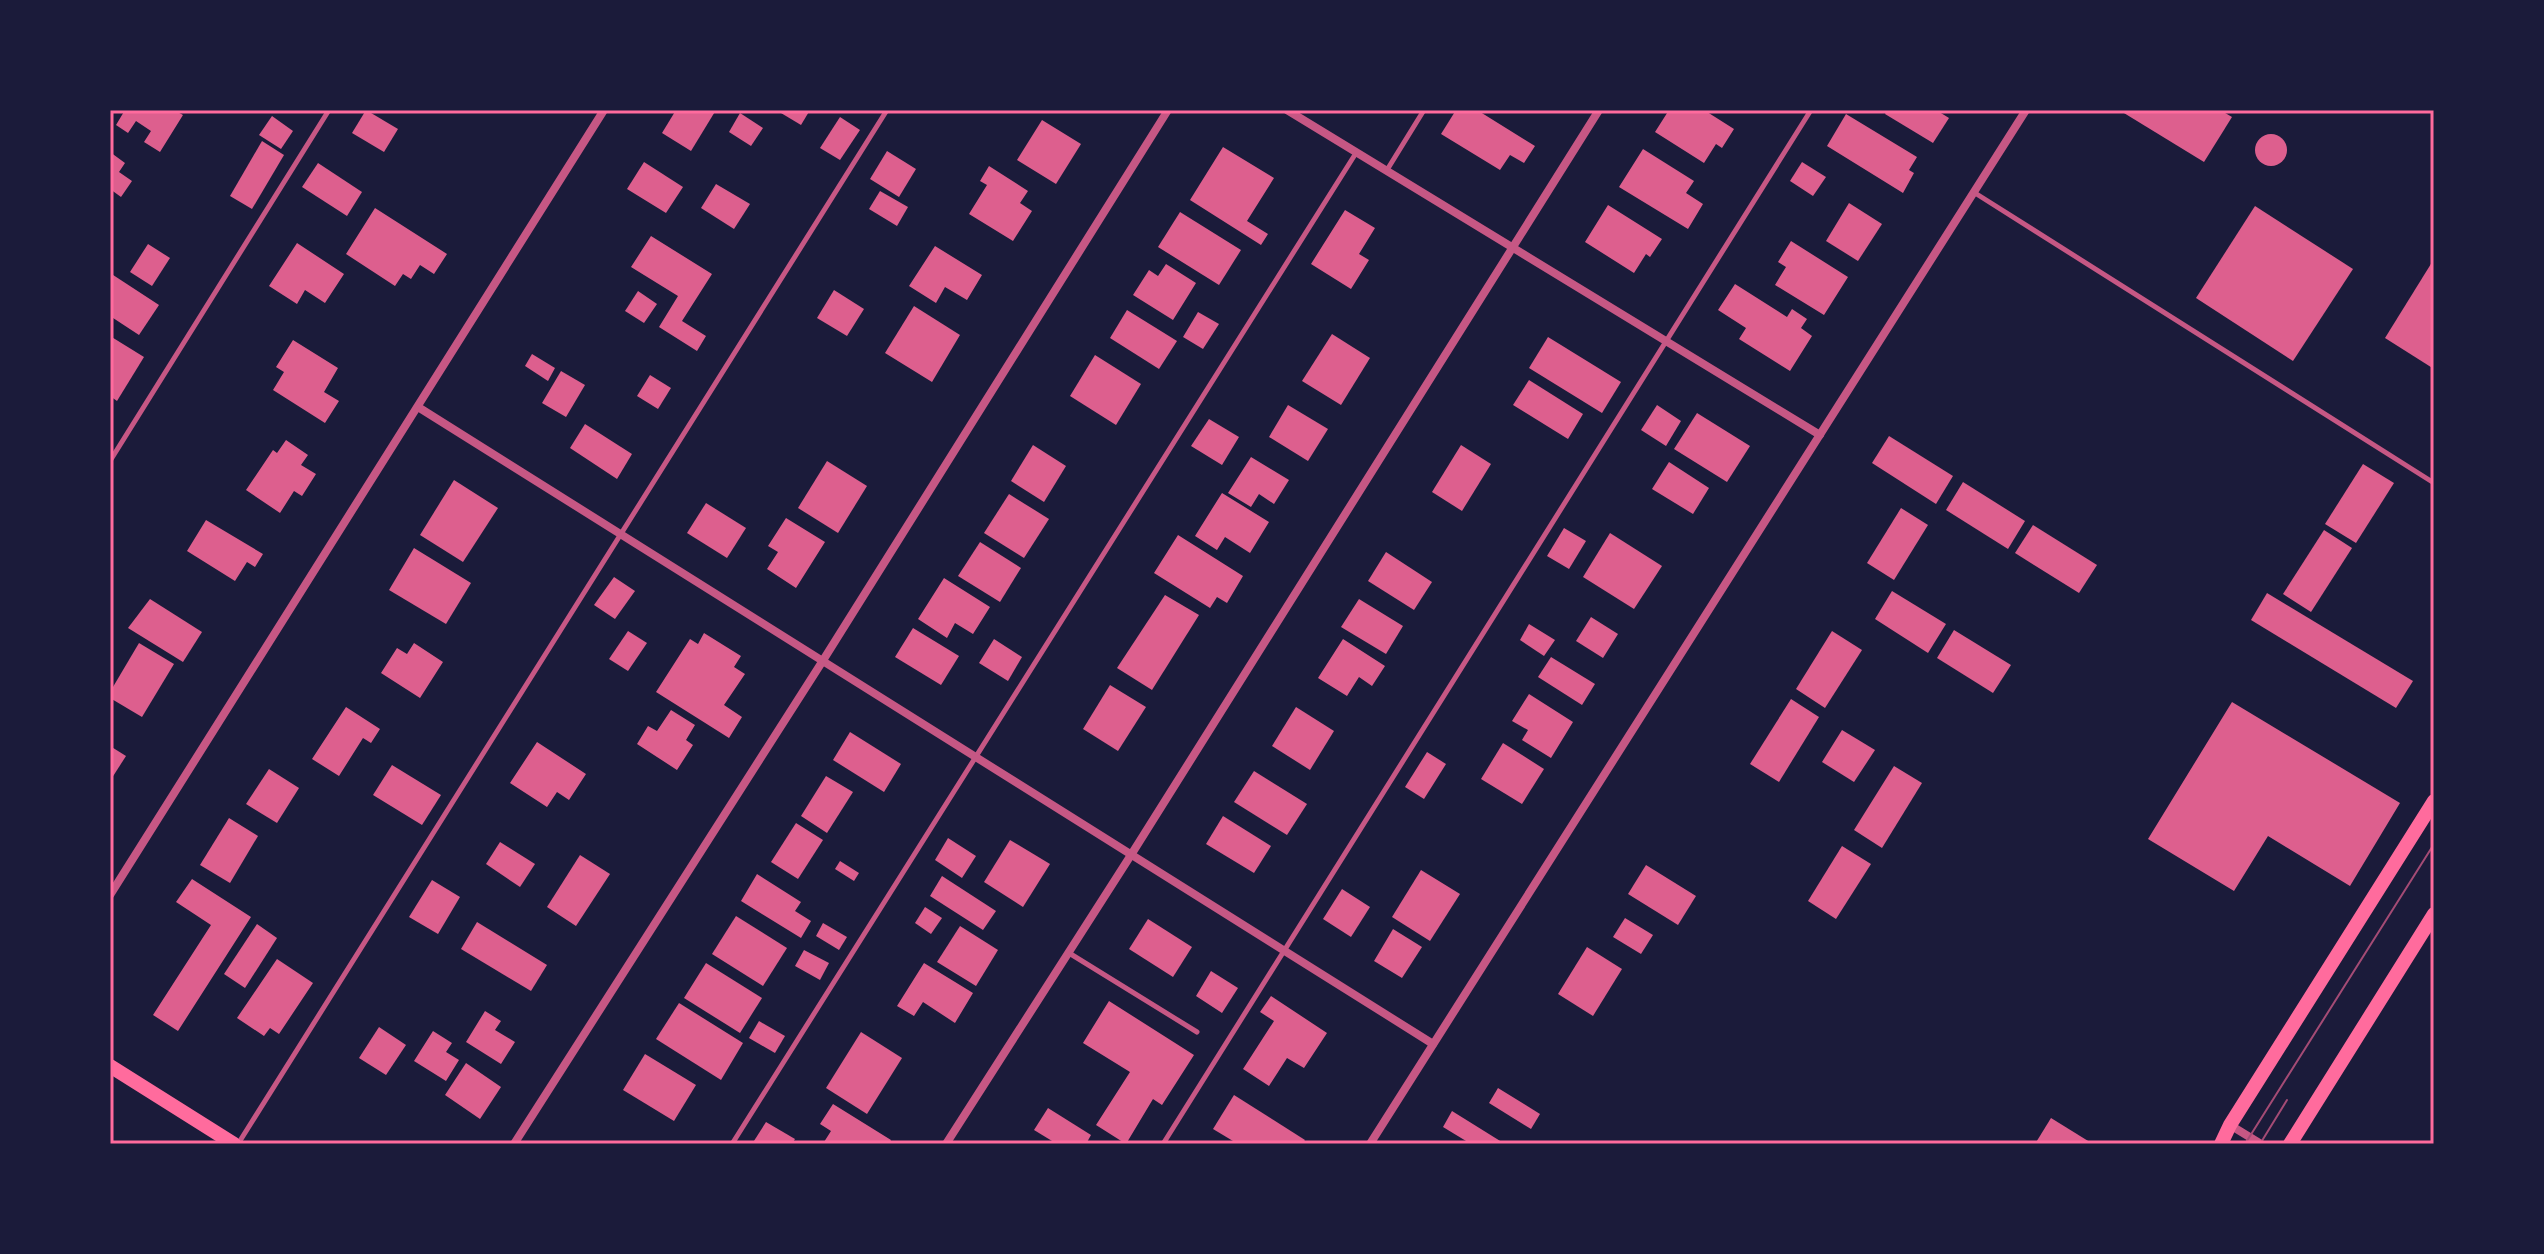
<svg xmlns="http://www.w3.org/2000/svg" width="2544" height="1254" font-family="'Golos Text',sans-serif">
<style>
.building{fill:#dd5f8e}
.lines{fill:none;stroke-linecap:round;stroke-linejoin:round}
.service{stroke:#c65784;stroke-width:5}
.minor{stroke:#c65784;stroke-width:8}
.secondary{stroke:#ff6b9d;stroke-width:14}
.tram{stroke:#a44b75;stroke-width:2}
.neatline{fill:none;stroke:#ff6b9d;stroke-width:3}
</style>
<rect width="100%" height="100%" fill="#1b1b3a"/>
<g class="building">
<polygon points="125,110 174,110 183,115 160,152 144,142 151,131 136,121 128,133 116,125"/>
<polygon points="366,110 398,129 384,152 352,133"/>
<polygon points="676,110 716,110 691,151 662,133"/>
<polygon points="783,110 810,110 801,125 781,113"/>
<polygon points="1456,110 1477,110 1535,146 1524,163 1510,155 1500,170 1441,134"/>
<polygon points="1669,110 1704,110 1734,129 1722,148 1716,144 1704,163 1655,132"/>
<polygon points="1887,110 1936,110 1949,118 1933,143 1885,114"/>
<polygon points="2119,110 2220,110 2232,117 2204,162"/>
<polygon points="740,113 763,128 751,146 729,132"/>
<polygon points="1846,114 1917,157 1909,170 1914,173 1903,193 1827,146"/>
<polygon points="272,116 293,131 281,149 259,135"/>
<polygon points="840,117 860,130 840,160 820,148"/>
<polygon points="1042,120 1081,144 1056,184 1017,160"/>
<circle cx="2271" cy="150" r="16"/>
<polygon points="262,141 284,155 252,209 230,196"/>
<polygon points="1223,147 1274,178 1247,221 1268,234 1261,245 1190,200"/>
<polygon points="1643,149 1694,181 1686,193 1703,204 1688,229 1619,187"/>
<polygon points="887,151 916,169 899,197 870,179"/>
<polygon points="110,152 125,163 119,172 132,181 121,197 110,189"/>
<polygon points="644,162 683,187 666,213 627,189"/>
<polygon points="1802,162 1826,177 1813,196 1790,181"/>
<polygon points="318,163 362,192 347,216 302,187"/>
<polygon points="989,166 1028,191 1020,203 1032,211 1013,241 969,214 987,185 980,181"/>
<polygon points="716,184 750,204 734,229 701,208"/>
<polygon points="880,191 908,207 897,226 869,209"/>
<polygon points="1849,203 1882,224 1858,261 1826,241"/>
<polygon points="1608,205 1662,239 1650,257 1646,254 1634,273 1585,242"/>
<polygon points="2255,206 2353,269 2293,361 2196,298"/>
<polygon points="375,208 447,254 434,274 420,265 411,279 403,274 395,286 346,254"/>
<polygon points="1345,210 1375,228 1359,254 1369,260 1351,289 1311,264"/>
<polygon points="1180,212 1241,250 1219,285 1158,247"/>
<polygon points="651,236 712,274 682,321 706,336 697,351 659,327 678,296 631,267"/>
<polygon points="1791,241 1848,277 1824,315 1775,285 1786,267 1778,262"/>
<polygon points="297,243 344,274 325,303 305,290 297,304 269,286"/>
<polygon points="148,244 170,258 152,286 130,272"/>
<polygon points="935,246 982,275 967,300 945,287 936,303 909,286"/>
<polygon points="2434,259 2434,369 2385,338"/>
<polygon points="1166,264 1196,283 1173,320 1133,295 1149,270 1158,276"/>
<polygon points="110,273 159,305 139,335 110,316"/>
<polygon points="1735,284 1787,317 1792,309 1807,319 1801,328 1812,336 1790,371 1739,339 1746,328 1718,310"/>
<polygon points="834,290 864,309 847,336 817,318"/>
<polygon points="638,291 657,304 644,323 625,311"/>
<polygon points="914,306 960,335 932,382 885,353"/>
<polygon points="1127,310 1177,341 1159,369 1110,338"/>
<polygon points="1198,312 1219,324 1203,349 1183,337"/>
<polygon points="1332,334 1370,358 1341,405 1302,381"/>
<polygon points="110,336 144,357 117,401 110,396"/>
<polygon points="1548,337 1621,382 1602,413 1529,368"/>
<polygon points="293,340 338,368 324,392 339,401 325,423 273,390 284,372 276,367"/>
<polygon points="532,354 555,368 548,381 525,366"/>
<polygon points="1095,355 1141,384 1116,425 1070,396"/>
<polygon points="561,371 585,385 566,417 542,403"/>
<polygon points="650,375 671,388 658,409 637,396"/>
<polygon points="1529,380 1583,414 1568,439 1513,405"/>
<polygon points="1288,405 1328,429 1308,461 1269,437"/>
<polygon points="1657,405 1681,421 1666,446 1641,430"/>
<polygon points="1697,413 1750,446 1727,482 1674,449"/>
<polygon points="1209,419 1239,437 1222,465 1191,446"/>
<polygon points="585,424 632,454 617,479 570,448"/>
<polygon points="1889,436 1953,476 1936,504 1872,463"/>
<polygon points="286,440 308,455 301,465 316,474 302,496 294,491 280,513 246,490 273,450 277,453"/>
<polygon points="1033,445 1066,466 1044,502 1011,481"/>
<polygon points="1461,445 1491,464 1462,511 1432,492"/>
<polygon points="1251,457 1289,480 1274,504 1259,494 1251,507 1228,493"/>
<polygon points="827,461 867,486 838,533 798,508"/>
<polygon points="1669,462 1709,488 1693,514 1652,489"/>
<polygon points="2363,464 2394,483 2356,543 2325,524"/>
<polygon points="454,480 498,508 463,562 420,535"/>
<polygon points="1963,482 2025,521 2008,549 1946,510"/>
<polygon points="1222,493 1269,522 1250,553 1225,537 1217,550 1195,536"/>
<polygon points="1009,494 1049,519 1024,558 984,533"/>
<polygon points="706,503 746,528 727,558 687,533"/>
<polygon points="1901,508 1928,525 1894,580 1867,563"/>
<polygon points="786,518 825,542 796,588 767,569 778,552 768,546"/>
<polygon points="206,520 263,554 255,567 247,562 235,581 187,551"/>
<polygon points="2033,525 2097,565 2079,593 2015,553"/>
<polygon points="1564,528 1586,541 1569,569 1547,556"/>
<polygon points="2324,530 2352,548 2311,612 2283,594"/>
<polygon points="1610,533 1662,566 1634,609 1583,577"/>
<polygon points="1178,535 1243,576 1227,603 1217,597 1210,608 1154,573"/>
<polygon points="980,542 1021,568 1000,602 958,576"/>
<polygon points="414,548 471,583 446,624 389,590"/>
<polygon points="1386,552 1432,582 1414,610 1368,581"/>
<polygon points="614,577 635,591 615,619 594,605"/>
<polygon points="944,578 990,607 973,634 955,623 947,638 918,619"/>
<polygon points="1892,591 1946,624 1928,653 1875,619"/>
<polygon points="2267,593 2413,681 2396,708 2251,620"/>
<polygon points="1165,595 1199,615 1152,690 1117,668"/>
<polygon points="150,599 202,632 183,662 128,628"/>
<polygon points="1359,599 1403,626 1386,654 1341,627"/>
<polygon points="1591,617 1618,634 1603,658 1576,641"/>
<polygon points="1529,624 1555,640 1544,656 1520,640"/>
<polygon points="913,628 959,656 941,685 895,657"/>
<polygon points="1954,630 2011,665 1993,693 1937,658"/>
<polygon points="628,631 647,643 628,671 609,659"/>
<polygon points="1832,631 1862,650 1825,708 1796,689"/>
<polygon points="704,633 741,656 734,667 745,674 724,705 742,717 729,738 656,692 690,639 698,644"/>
<polygon points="994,639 1022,657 1008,681 979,663"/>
<polygon points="1343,639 1385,666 1372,686 1359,677 1347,696 1318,678"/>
<polygon points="139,643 174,664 142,717 110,698 110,692"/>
<polygon points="414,643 443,662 420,698 381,673 397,648 407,654"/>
<polygon points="1551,657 1595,684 1582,705 1538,677"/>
<polygon points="1110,685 1146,707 1118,751 1083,729"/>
<polygon points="1529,694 1573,722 1551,758 1522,740 1528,730 1512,721"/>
<polygon points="1791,699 1819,717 1779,782 1750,764"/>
<polygon points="2232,702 2400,803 2350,886 2268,836 2234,891 2148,839"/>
<polygon points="346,707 380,729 371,743 363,738 339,776 312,759"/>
<polygon points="1296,707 1334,731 1310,770 1272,746"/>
<polygon points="671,710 695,725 686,740 693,745 677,770 637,744 648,726 657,731"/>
<polygon points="1842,730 1875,750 1854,782 1822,762"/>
<polygon points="850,732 901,764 884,792 833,760"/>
<polygon points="537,742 586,774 569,800 557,792 547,807 510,783"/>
<polygon points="1503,743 1544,769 1522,804 1481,779"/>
<polygon points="110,746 126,756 110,781"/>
<polygon points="1427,752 1446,764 1424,799 1405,787"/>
<polygon points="392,765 441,795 422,825 373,795"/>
<polygon points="1894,766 1922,783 1882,848 1854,830"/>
<polygon points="269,769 299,788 277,823 246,804"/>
<polygon points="1254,771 1307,804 1287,835 1234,802"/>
<polygon points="826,776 853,792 827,833 801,816"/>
<polygon points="1223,816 1271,846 1254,873 1206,844"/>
<polygon points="229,818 258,836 230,883 200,865"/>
<polygon points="796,823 823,840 798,879 771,862"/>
<polygon points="948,838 976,856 962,878 935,860"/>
<polygon points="1010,840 1050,864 1023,907 984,882"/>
<polygon points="500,842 535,864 520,887 486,864"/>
<polygon points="1842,846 1871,864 1836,919 1808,901"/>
<polygon points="580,855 610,874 576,926 547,907"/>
<polygon points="840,861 859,873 854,881 835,869"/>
<polygon points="1646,865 1696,896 1678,925 1628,894"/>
<polygon points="1421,870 1460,894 1430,941 1392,917"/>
<polygon points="757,874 801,902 795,911 811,921 801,938 741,901"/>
<polygon points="942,876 996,911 983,930 930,896"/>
<polygon points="192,879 251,917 178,1031 153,1015 211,925 176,902"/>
<polygon points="432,880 460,897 438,934 409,917"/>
<polygon points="1342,889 1370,907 1351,937 1323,919"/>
<polygon points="925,907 942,918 931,934 915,923"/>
<polygon points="736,916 787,948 763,986 712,954"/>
<polygon points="1625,918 1653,935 1641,954 1613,937"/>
<polygon points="1148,919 1192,947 1173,977 1129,949"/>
<polygon points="477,922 547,965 531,991 461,949"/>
<polygon points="823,923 847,937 839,950 816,936"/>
<polygon points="257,924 277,938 245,988 224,974"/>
<polygon points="960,926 998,950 976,986 937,962"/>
<polygon points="1393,929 1422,947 1402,978 1374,961"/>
<polygon points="1587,947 1622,969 1593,1016 1558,994"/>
<polygon points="804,950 829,963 820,980 795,966"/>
<polygon points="277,959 313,983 279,1034 270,1028 264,1036 237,1018"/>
<polygon points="706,963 762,998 740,1033 684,998"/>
<polygon points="924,963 973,993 955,1023 923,1002 914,1016 897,1006"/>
<polygon points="1211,971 1238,988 1222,1013 1196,996"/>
<polygon points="1271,996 1327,1033 1304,1068 1287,1058 1269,1086 1243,1069 1274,1021 1260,1012"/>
<polygon points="1109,1001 1194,1055 1162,1105 1153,1099 1126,1144 1096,1125 1130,1072 1083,1043"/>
<polygon points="679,1003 743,1043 721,1080 656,1039"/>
<polygon points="485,1011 501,1021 495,1030 515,1042 501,1064 466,1042"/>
<polygon points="759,1021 785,1036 775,1053 749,1038"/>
<polygon points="379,1027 406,1045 386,1075 359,1058"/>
<polygon points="433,1031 452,1043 446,1052 459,1060 446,1081 414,1061"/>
<polygon points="861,1032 902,1058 867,1114 826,1088"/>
<polygon points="645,1054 696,1085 674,1121 623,1090"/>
<polygon points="466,1063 501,1087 480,1119 445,1095"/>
<polygon points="1498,1088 1540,1114 1531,1129 1489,1103"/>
<polygon points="1234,1095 1305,1140 1302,1144 1238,1144 1213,1129"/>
<polygon points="833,1104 891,1140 889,1144 827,1144 824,1142 831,1131 820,1124"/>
<polygon points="1048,1108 1091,1135 1086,1144 1057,1144 1034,1130"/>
<polygon points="1452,1111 1505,1144 1471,1144 1443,1127"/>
<polygon points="2051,1118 2093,1144 2035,1144"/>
<polygon points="766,1122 795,1139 792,1144 752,1144"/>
</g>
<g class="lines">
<g class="service">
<polyline points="1387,170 1424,110"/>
<polyline points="1975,193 2434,483"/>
<polyline points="110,461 329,110"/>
<polyline points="1069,953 1197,1032"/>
<polyline points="238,1144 887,110"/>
<polyline points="732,1144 1356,153"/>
<polyline points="1163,1144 1811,110"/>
</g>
<g class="minor">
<polyline points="1287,110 1820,435"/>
<polyline points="418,407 1433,1044"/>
<polyline points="110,895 604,110"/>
<polyline points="2230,1125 2261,1144"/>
<polyline points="514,1144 822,662 1168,110"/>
<polyline points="946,1144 1131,855 1599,110"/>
<path d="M1370 1144C1588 799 1809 456 2026 110"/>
</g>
<g class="secondary">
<polyline points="110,1066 234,1144"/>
<polyline points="2221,1144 2230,1125 2434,801"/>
<polyline points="2290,1144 2434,914"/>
</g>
<g class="tram">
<polyline points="2245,1144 2434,844"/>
<polyline points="2260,1144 2287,1100"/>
</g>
</g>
<rect width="2544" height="1254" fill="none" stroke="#1b1b3a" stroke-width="224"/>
<rect x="112" y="112" width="2320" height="1030" class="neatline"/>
</svg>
